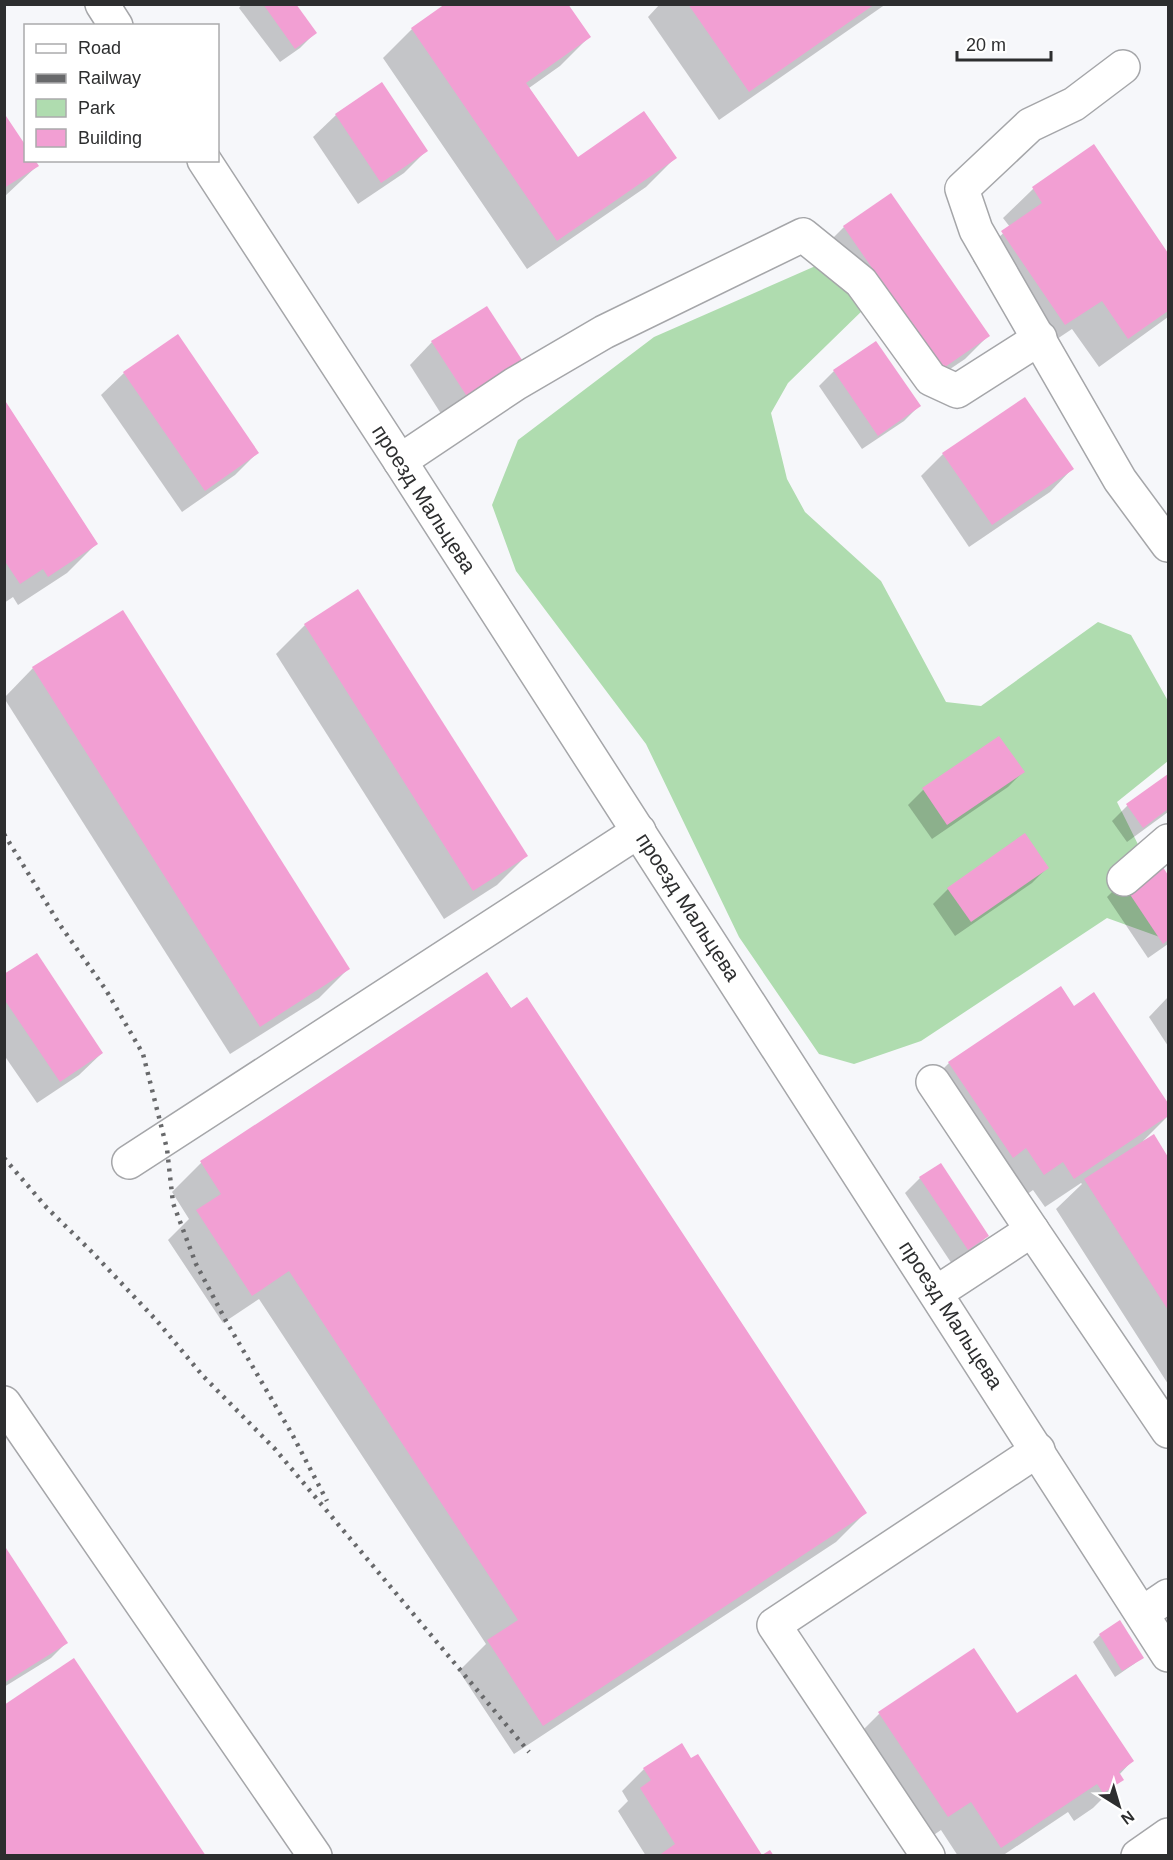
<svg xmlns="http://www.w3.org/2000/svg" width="1173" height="1860" font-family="Helvetica,sans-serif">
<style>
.green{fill:#afdcaf}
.shadow{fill:#0003}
.building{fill:#f29fd3}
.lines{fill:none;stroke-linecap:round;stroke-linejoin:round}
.minor-casing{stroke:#a5a6a9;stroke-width:36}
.minor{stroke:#fff;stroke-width:33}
.rail{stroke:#68696b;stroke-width:4.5;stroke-dasharray:3 6;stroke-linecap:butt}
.labels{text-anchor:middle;stroke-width:4.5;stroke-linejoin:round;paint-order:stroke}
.street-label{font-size:21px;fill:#2d2e2f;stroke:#fff}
</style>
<rect width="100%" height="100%" fill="#f6f7fa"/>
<polygon class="green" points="820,264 867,306 788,383 771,413 787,479 805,512 881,581 946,702 981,706 1098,622 1131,635 1168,701 1168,761 1117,802 1168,905 1168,940 1107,918 921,1041 854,1064 819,1054 739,937 646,744 516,571 492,505 518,440 654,337"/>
<g class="shadow">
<polygon points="242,4 294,4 315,33 300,48 280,62 239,8"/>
<polygon points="448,4 589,37 560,66 529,88 577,159 675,158 646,187 527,269 383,58 412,29"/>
<polygon points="660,4 886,4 719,120 648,17"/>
<polygon points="336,115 426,151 404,173 358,204 313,137"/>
<polygon points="4,116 26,160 37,166 4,197"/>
<polygon points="1094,146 1168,256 1168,317 1099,367 1072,329 1036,353 973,261 1010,227 1003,218 1033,189"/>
<polygon points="844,227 988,336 965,359 919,390 822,249"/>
<polygon points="432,342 522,363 445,420 410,365"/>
<polygon points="834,371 919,406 904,421 862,449 819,386"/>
<polygon points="124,373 257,453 235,475 182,512 101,395"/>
<polygon points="4,402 96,544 67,573 18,605 13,597 4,603"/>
<polygon points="943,454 1072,469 1050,492 969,547 921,476"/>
<polygon points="305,625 526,856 497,885 444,919 276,654"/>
<polygon points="33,668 348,969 319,998 230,1054 4,698"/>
<polygon points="999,738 1023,772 1008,787 932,839 908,805 923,790"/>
<polygon points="1168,776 1168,812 1127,842 1112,821 1127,806"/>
<polygon points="1156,860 1168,878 1168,944 1148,958 1107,897 1122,882"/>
<polygon points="1047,868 1032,883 955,936 933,904 948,889"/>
<polygon points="487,974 865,1513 836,1542 514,1754 459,1671 486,1644 259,1299 223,1323 168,1240 189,1219 172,1192 201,1163"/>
<polygon points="4,976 102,1053 79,1075 37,1103 4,1055"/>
<polygon points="1094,995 1168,1105 1168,1116 1143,1141 1153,1136 1168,1159 1168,1384 1056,1209 1082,1184 1081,1183 1045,1207 1033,1190 1015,1203 920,1092 949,1063 1073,1008"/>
<polygon points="1168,997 1168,1046 1149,1017"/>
<polygon points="940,1165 987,1236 972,1251 952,1264 905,1193 920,1178"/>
<polygon points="4,1547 66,1643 51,1658 4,1687"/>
<polygon points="1100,1635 1142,1657 1134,1664 1115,1677 1093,1642"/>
<polygon points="879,1714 1132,1761 1119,1775 1122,1779 1093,1808 1074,1821 1068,1812 1002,1856 958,1856 941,1830 919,1845 850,1743"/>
<polygon points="644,1769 761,1856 646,1856 618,1811 628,1801 622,1791"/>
</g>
<g class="building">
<polygon points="263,4 296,4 317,33 295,49"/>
<polygon points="445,4 568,4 591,37 526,83 578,157 644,111 677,158 557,241 411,28"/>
<polygon points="688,4 875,4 749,92"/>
<polygon points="382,82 428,151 381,183 335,114"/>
<polygon points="4,113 26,146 26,160 35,160 39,166 4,188"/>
<polygon points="1094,144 1168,253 1168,311 1128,339 1102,301 1065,325 1001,231 1042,203 1032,187"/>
<polygon points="891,193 990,336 942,369 843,226"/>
<polygon points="487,306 524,363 468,398 431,341"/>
<polygon points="178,334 259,453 205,491 123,372"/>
<polygon points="876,341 921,406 878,436 833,370"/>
<polygon points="1025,397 1074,469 992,525 942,453"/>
<polygon points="4,399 98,544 48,577 43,569 20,584 4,560"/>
<polygon points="358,589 528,856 473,891 304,624"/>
<polygon points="123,610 350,969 260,1027 32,667"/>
<polygon points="999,736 1025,772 947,825 922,788"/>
<polygon points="1168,774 1168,809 1143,828 1126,804"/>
<polygon points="1025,833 1049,868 971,922 947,888"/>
<polygon points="1157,858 1168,875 1168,940 1163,944 1121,881"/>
<polygon points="37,953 103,1053 60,1082 4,999 4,974"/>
<polygon points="487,972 511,1008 527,997 867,1513 543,1726 487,1640 518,1620 289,1271 252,1296 196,1210 221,1194 200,1161"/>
<polygon points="1061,986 1074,1006 1094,992 1168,1103 1168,1116 1074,1179 1063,1162 1044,1175 1026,1148 1013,1158 948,1062"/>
<polygon points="1154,1134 1168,1157 1168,1310 1084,1179"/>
<polygon points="941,1163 989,1236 968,1250 919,1177"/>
<polygon points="4,1545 68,1643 4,1683"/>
<polygon points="1120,1620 1144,1658 1122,1671 1099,1634"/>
<polygon points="974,1648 1017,1713 1076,1674 1134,1761 1119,1772 1124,1780 1103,1793 1097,1784 1001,1848 971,1802 948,1817 878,1712"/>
<polygon points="74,1658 206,1856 4,1856 4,1705"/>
<polygon points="682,1743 691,1758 698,1754 762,1855 770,1850 774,1856 658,1856 675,1844 640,1788 651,1780 643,1768"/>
</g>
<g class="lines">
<defs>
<g id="minor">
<polyline points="102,4 116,26"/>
<polyline points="1123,67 1074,104 1030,125 962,189 976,230 1120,480 1168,545"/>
<polyline points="204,160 400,461 1168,1655"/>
<polyline points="400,461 515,384 604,332 803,235 861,282 931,379 957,391 1040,338"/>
<polyline points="1124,879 1168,841"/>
<polyline points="933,1082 1032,1230 936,1293"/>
<polyline points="129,1162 639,831"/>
<polyline points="1032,1230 1168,1431"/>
<polyline points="4,1403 315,1856"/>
<polyline points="1143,1613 1168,1596"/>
<polyline points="928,1856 774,1625 1038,1450"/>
<polyline points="1138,1856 1168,1835"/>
</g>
</defs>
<use href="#minor" class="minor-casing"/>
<use href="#minor" class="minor"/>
<g class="rail">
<polyline points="4,834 60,925 106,990 143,1054 167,1149 173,1203 196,1264 226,1321 292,1434 327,1501"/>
<polyline points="4,1158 47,1208 92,1252 157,1321 203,1376 275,1449 529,1752"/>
</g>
</g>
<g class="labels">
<g class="street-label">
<text transform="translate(424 499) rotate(57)" y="7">проезд Мальцева</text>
<text transform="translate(688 907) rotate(57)" y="7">проезд Мальцева</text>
<text transform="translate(951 1315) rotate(57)" y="7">проезд Мальцева</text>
</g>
</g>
<rect width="1173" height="1860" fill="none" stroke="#2d2e2f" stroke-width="12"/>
<rect x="24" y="24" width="195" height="138" fill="#ffffff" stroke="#ababac" stroke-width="1.5"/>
<rect x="36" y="44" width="30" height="9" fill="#ffffff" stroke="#ababac" stroke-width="1.5"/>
<text x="78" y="54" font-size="18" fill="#2d2e2f">Road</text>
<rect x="36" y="74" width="30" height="9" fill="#68696b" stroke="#ababac" stroke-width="1.5"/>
<text x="78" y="84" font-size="18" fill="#2d2e2f">Railway</text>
<rect x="36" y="99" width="30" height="18" fill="#afdcaf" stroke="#ababac" stroke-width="1.5"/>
<text x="78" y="114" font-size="18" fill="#2d2e2f">Park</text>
<rect x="36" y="129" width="30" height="18" fill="#f29fd3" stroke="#ababac" stroke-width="1.5"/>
<text x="78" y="144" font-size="18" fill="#2d2e2f">Building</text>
<g transform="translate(1119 1806) rotate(143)" stroke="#ffffff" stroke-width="4.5" paint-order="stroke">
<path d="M0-4.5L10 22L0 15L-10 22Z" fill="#2d2e2f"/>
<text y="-9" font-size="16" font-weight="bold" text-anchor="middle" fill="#2d2e2f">N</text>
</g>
<path d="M957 51v9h94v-9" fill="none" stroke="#2d2e2f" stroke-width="3"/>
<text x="966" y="51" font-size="18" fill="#2d2e2f" stroke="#ffffff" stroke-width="4.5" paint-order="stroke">20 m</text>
</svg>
